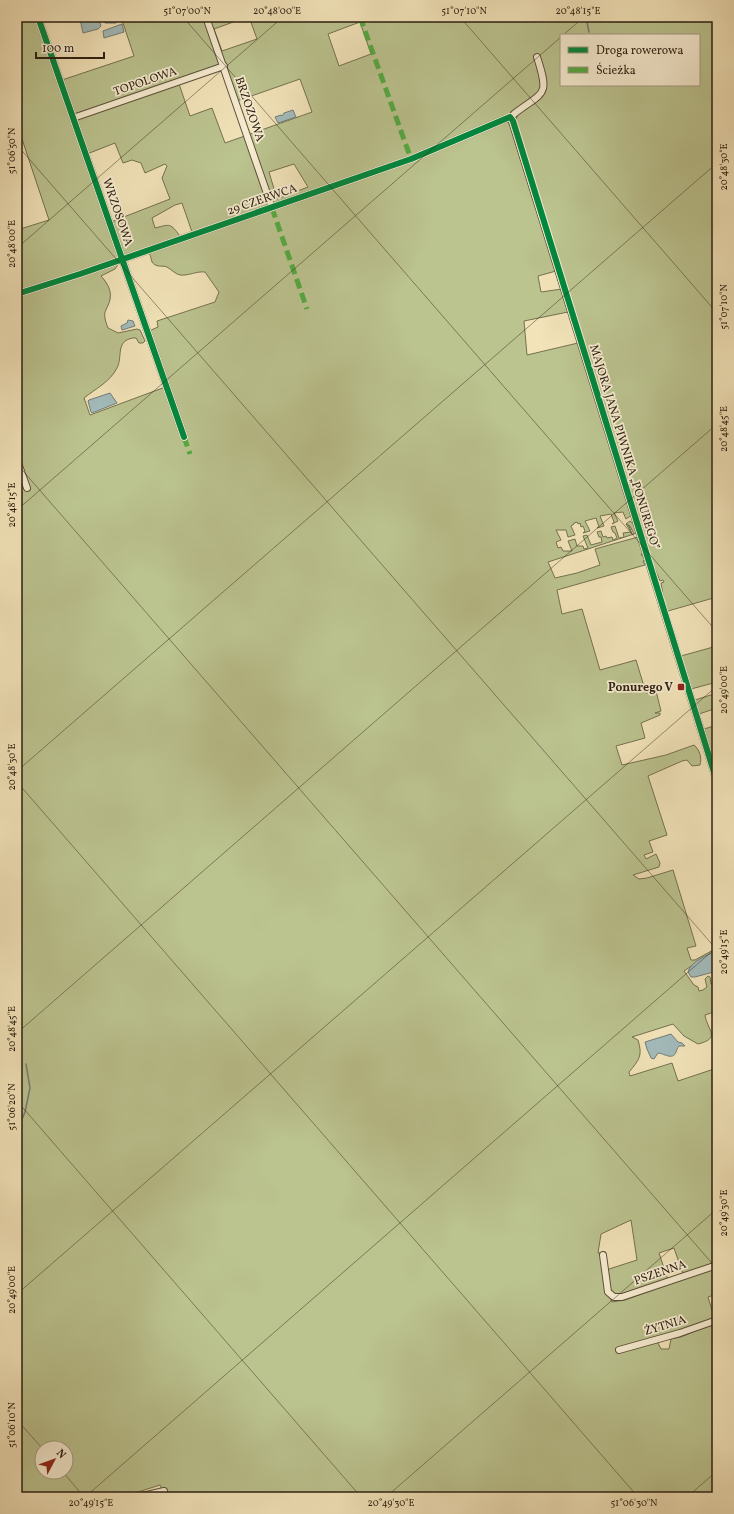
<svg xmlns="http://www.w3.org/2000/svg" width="734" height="1514" font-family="Vollkorn,serif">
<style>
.green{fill:#bbc38f;stroke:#747150;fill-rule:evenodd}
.water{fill:#a2bbbb;stroke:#737d77}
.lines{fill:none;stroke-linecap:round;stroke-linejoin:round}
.stream{stroke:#737d77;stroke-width:1.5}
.minor-casing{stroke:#5e503b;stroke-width:8}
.minor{stroke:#f7edd2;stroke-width:6}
.quiet{stroke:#54aa42;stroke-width:5;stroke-dasharray:10 5;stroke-linecap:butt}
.cycleway-casing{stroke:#f7edd2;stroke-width:8}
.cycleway{stroke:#00873e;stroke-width:6}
.ticks{fill:none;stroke:#2c1f11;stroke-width:1;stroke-opacity:0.45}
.poi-dot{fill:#8f2418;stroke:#f7edd2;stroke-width:1.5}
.labels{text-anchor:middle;stroke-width:3.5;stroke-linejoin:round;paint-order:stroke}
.street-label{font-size:12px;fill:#2c1f11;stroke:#f7edd2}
.poi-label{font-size:12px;font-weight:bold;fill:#2c1f11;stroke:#f7edd2;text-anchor:end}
.neatline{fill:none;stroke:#2c1f11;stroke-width:1.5}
.ticks-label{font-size:10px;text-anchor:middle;fill:#2c1f11}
</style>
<rect width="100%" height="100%" fill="#f2e3b9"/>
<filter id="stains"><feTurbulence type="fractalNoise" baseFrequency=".005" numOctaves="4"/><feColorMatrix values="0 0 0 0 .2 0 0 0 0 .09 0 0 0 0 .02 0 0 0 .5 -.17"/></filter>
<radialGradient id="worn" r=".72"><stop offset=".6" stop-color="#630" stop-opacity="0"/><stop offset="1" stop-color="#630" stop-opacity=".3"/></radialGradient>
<g class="green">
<path d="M17 17H35L62 80 134 56 123 23 113 17H247L214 29 222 51 257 39 249 17H717V597L668 611 664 601 661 583 664 582 663 580 660 581 653 564 639 521H638V515H632L626 519 623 512 614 513 618 521 612 524 614 522 611 514 600 516 604 526 597 528 599 527 596 518 585 521 590 531 583 533 585 531 583 526 581 527 580 523 578 524 577 522 574 523V524L571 526 575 535 568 537 566 530H556L561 540 556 542 558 548 561 547 563 551H572L568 541 575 539 577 546H583L584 549 588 548 583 536 587 535 591 545 602 542 601 537H599L597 532 601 531 603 537 606 536 607 538 612 537 613 540 617 538 615 533 613 532 611 527 615 526 619 538 624 537 623 533 631 532 626 524 629 526 632 534H634L630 526 626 524 630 521 635 525 637 533 548 562 555 578 577 573 600 565 595 549 638 537 643 553 641 554 642 556H644L646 559 643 561 645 565 557 590 562 614 582 609 600 670 636 660 646 693 656 691 661 711 655 713H660V715L641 723 645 738 616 746 622 765 666 755 694 745C700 750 702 758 700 765L692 766 687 760 682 761 648 776 667 835 649 841 653 852 644 855 646 859 656 854 660 863 659 867 633 875 639 879 647 878 673 870 696 946 687 948 691 960H695L717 948V951L703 958 684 971 694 985 698 987 699 991 703 990 707 987 705 979 708 976 710 977 711 984H714L715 991 717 990V1011L705 1015C707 1030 722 1038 698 1044L684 1036 673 1024 632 1037 638 1040C643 1056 639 1060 629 1072L630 1076 672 1063 678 1081 717 1068V1095L713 1096 717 1106V1264L683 1274 674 1248 659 1253 668 1280 623 1295 618 1294 614 1293 608 1286 606 1270 637 1260 631 1220 601 1234 598 1253H600L606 1290 612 1302 625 1300 717 1267V1294L708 1297 715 1320 655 1341 658 1343 661 1349H669L671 1339 681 1337 717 1322V1497H165L160 1485 122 1497H17V230L49 220 21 136 17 137ZM360 22 371 54 339 66 328 34ZM561 35H699V85H561ZM224 64 237 101 300 79 312 112 225 143 212 108 190 116 178 81ZM511 114H518L516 120 517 125 632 503 578 343 527 355 524 321 568 312 562 289 541 292 538 276 556 271 511 125 506 121 493 122ZM115 143 123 163 132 160 141 163 145 173 165 164 167 166 162 178 170 199 111 222 87 154ZM294 164 308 187 277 199 269 172ZM182 203 192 232 180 236C170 223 171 224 155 228L152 218 175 205ZM149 253C151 256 151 259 152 262 156 268 162 265 167 267 171 269 175 274 180 275 189 276 196 271 205 272L219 292 215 302 157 321 158 327 149 331 168 386 90 415 84 398C95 389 110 382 117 368 123 357 115 341 133 338H136L139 343H143L145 341 140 330 137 329 118 333 108 328C106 323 104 317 105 312 106 309 108 306 109 303 113 292 108 284 101 276L115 269 119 263ZM42 1448H66V1472H42Z"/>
<polygon points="717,646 717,682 691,689 681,656"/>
<polygon points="717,693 717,708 699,714 695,700"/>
<polygon points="717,725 717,769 704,729"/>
</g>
<g class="water">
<polygon points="85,17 98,17 101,26 98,29 83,33 80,19"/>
<polygon points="102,17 118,17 118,21 116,23 105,23"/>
<polygon points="122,24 124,32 104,38 103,31"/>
<polygon points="293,110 296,117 278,123 275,117 281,115 282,116 284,113"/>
<polygon points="128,320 133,321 135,326 122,330 121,326 127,323"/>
<polygon points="110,393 117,403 92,413 91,412 88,401 89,400"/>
<path d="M717 951V971L695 977H691L688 972C691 961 707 955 717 951Z"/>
<path d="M671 1034 678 1042 682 1043 685 1046H679C677 1048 677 1050 676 1052 673 1061 663 1053 658 1053L654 1059 651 1058 647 1049 645 1042Z"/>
</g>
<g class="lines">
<g class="stream">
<polyline points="589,32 587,22 609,17"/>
<polyline points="17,1131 25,1112 30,1088 26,1064"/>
</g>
<defs>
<g id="minor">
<polyline points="38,17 184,437"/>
<polyline points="206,17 272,208"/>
<polyline points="73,118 224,66"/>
<polyline points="511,118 717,782"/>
<path d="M511 118 514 114C544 91 550 97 537 57"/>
<polyline points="17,294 80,274 411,159 505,119 511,118"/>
<polyline points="17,460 27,488"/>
<polyline points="603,1255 608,1292 614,1297 622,1297 717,1265"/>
<polyline points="619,1350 680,1333 717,1320"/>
<polyline points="138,1497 164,1491"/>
</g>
</defs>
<use href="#minor" class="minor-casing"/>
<use href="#minor" class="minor"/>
<g class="quiet">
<polyline points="360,17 411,159"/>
<polyline points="272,208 307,309"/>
<polyline points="184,437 190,454"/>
</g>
<defs>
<g id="cycleway">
<polyline points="38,17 184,437"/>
<polyline points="17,294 80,274 411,159 510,117 513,121 717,782"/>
</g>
</defs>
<use href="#cycleway" class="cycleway-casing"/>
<use href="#cycleway" class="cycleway"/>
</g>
<path class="ticks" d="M183 17 717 632M460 17 717 313M563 35 584 17M17 145 717 950M17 248 283 17M17 464 717 1269M17 510 561 37M17 771 717 163M17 782 638 1497M17 1033 717 424M17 1101 361 1497M17 1294 717 686M17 1420 42 1448M63 1472 84 1497M85 1497 717 947M386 1497 717 1209M687 1497 717 1471"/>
<rect class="poi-dot" x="677" y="683" width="8" height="8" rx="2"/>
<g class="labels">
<g class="street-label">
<text transform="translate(145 81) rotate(-19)" y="4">TOPOLOWA</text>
<text transform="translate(250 109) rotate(71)" y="4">BRZOZOWA</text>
<text transform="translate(262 199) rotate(-19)" y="4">29 CZERWCA</text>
<text transform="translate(118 212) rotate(71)" y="4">WRZOSOWA</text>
<text transform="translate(625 447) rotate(73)" y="4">MAJORA JANA PIWNIKA „PONUREGO”</text>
<text transform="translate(660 1272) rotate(-19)" y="4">PSZENNA</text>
<text transform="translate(665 1325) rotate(-17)" y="4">ŻYTNIA</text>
</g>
<g class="poi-label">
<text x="673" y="691">Ponurego V</text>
</g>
</g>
<rect width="734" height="1514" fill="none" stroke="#f2e3b9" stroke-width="44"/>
<rect x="560" y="34" width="140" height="52" fill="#f7edd2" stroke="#a69b85"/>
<rect x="568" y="47" width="20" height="6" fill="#00873e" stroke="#a69b85"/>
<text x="596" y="54" font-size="12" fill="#2c1f11">Droga rowerowa</text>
<rect x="568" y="67" width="20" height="6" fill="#54aa42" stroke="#a69b85"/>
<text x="596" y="74" font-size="12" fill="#2c1f11">Ścieżka</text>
<g transform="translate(54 1460) rotate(49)"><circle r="19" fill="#f7edd2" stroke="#a69b85"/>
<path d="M0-3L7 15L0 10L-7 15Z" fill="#8f2418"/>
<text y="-6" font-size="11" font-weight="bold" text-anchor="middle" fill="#2c1f11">N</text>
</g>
<path d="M36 52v6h68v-6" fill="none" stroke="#2c1f11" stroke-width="2"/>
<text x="42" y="52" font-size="12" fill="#2c1f11" stroke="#f7edd2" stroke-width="3" paint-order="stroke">100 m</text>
<rect x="22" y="22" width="690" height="1470" class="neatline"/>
<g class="ticks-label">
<text x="187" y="14">51°07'00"N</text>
<text x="277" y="14">20°48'00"E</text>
<text x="464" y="14">51°07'10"N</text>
<text x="578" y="14">20°48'15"E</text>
<text transform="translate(11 151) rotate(-90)" y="4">51°06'50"N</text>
<text transform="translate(723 167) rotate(-90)" y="4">20°48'30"E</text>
<text transform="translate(11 244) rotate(-90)" y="4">20°48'00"E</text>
<text transform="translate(723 307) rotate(-90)" y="4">51°07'10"N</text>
<text transform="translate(723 429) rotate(-90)" y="4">20°48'45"E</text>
<text transform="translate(11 505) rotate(-90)" y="4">20°48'15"E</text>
<text transform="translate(723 690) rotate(-90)" y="4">20°49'00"E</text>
<text transform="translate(11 767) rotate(-90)" y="4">20°48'30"E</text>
<text transform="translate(723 952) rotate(-90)" y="4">20°49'15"E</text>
<text transform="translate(11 1029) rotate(-90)" y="4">20°48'45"E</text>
<text transform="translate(11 1107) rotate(-90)" y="4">51°06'20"N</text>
<text transform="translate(723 1213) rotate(-90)" y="4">20°49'30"E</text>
<text transform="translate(11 1290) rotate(-90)" y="4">20°49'00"E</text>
<text transform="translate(11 1425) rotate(-90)" y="4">51°06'10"N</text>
<text x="91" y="1506">20°49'15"E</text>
<text x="391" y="1506">20°49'30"E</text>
<text x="634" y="1506">51°06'30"N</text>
</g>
<rect width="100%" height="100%" filter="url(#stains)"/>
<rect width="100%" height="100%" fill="url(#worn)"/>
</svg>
